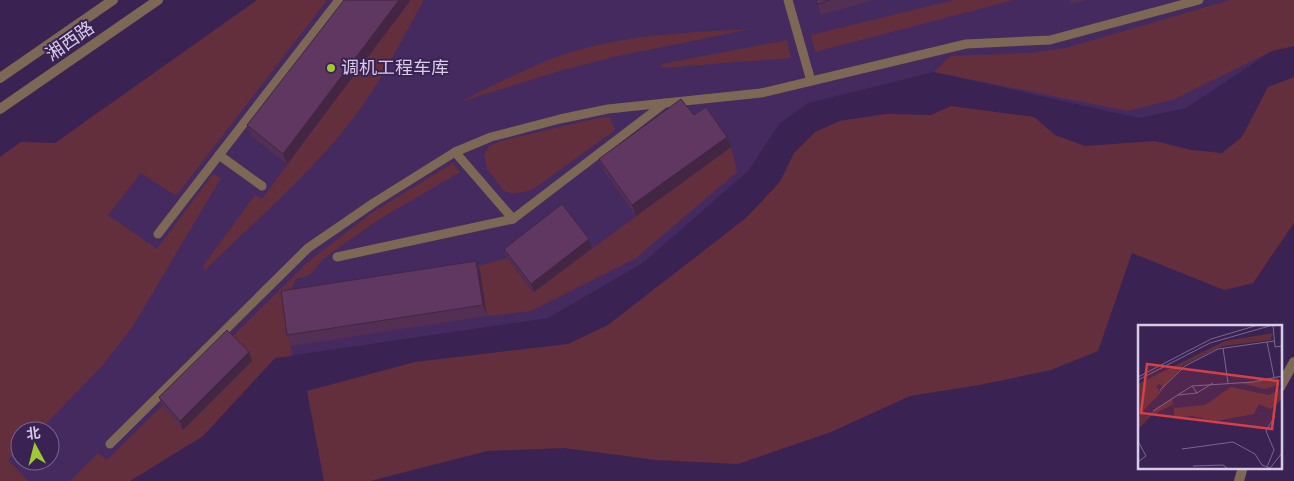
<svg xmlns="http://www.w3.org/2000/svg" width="1294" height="481" font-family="'Exo 2','Noto Sans SC',sans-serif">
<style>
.built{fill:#452a5f;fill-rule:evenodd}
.green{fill:#642f3d}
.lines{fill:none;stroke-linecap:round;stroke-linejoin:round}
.service{stroke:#7c6855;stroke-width:9}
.minor{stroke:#7c6855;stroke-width:10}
.tertiary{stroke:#7c6855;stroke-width:10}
.wall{fill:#522f53}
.shaded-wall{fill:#422644}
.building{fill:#5f3761;stroke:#422644}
.poi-dot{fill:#9dca30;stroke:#3a2352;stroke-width:2}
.labels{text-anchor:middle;stroke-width:4;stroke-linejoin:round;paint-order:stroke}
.street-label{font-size:18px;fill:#d7cbe8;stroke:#3a2352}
.poi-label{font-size:18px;fill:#d7cbe8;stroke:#3a2352;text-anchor:start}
.inset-road{fill:none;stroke:#79668e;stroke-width:1}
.view{fill:#d64045;fill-opacity:0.15;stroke:#d64045;stroke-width:2.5}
.inset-edge{fill:none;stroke:#d7cbe8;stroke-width:2.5}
</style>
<rect width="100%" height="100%" fill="#3a2352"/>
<path class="built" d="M257 0H1294V46L1272 51 1186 108 1139 118 934 72 808 103 779 124 749 170 644 262 548 318 275 358 203 436 130 481H0V340ZM20 431H50V461H20Z"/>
<g class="green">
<polygon points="257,0 327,0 176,196 141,173 108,215 157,249 213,174 221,178 133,326 103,365 39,431 20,431 20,449 8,460 28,481 0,481 0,157 21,142 55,143"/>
<path d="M409 0H424C404 35 386 72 363 105 319 167 259 217 205 270L203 266 255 195 262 199Z"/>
<polygon points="954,0 1014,0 815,52 811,35"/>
<polygon points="1230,0 1294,0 1294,46 1272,51 1175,99 1127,111 934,72 950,56 1030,53 1066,48"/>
<path d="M751 29 618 56 563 70 460 102C498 83 537 62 578 50 635 34 693 32 751 29Z"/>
<polygon points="787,40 791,58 661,68 661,64"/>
<polygon points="1294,77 1294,223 1253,283 1224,290 1132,253 1098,351 1051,370 979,385 910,396 831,432 738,464 656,460 564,448 487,451 370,481 324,481 307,391 415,362 568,344 608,325 746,218 780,182 794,153 815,132 840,121 885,114 931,115 951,106 1034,117 1055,135 1085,146 1155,141 1191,150 1222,153 1242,137 1268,87"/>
<polygon points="602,117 610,118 615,130 532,190 514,194 504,191 487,169 484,155 489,146 501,141"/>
<polygon points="731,147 737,172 636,258 531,311 487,316 479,266 507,258 533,292"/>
<polygon points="453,163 460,172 378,220 323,259 310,275 296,279 285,302 292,356 275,358 203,436 130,481 70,481 98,453 107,460 309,261 373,212"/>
</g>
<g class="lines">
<g class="service">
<polyline points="788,0 811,81"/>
<polyline points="455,152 513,219 665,103"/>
<polyline points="219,155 262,186"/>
<polyline points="158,234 339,0"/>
<polyline points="337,257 513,219"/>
<polyline points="110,444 308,248 375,202 455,152 491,137 560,119 608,109 761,93 966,44 1050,40 1199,0"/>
</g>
<g class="minor">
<polyline points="1280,387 1294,362"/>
<polyline points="1239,481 1243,467"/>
</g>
<g class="tertiary">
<polyline points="0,78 113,0"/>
<polyline points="0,109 158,0"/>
</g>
</g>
<g class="wall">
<polygon points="816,0 874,0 821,15"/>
<polygon points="1069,0 1087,0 1071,4"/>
<polygon points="410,1 287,164 251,136 247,125"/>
<polygon points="694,115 727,137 731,147 636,216 603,169 599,159"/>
<polygon points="589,239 592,248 534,292 507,258 504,249"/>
<polygon points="476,261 480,272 487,316 291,346 287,335"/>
<polygon points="252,361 183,430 162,406 159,397"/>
</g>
<g class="shaded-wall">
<polygon points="399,0 410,0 410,1 287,164 283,154"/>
<polygon points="727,137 731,147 636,216 632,205"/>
<polygon points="589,239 592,248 534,292 531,284"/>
<polygon points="476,261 480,272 487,316 483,305"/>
<polygon points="249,352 252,361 183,430 180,421"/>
</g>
<g class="building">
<polygon points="344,0 399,0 283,154 247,125"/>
<polygon points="816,0 830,0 817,4"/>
<polygon points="681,99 694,115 706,107 727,137 632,205 599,159"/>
<polygon points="562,204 589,239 531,284 504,249"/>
<polygon points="476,261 483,305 287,335 281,291"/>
<polygon points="227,330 249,352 180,421 159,397"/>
</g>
<circle class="poi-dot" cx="331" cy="68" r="5"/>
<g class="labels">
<g class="street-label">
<text transform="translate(70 41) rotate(-35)" y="6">湘西路</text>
</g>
<g class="poi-label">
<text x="341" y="74">调机工程车库</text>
</g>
</g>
<g transform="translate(1138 325)">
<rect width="144" height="144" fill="#3a2352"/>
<path d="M135 8 133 15 85 21 46 40 25 62 21 59 18 62 22 66 30 60 5 86 8 91 44 66 34 74 35 79 13 91 0 104V59L87 16ZM140 52 141 60 127 64 103 58ZM93 62 131 70 144 63V74L133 84 121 79 116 89 111 90 78 96 53 91 36 93V83L67 80Z" fill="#642f3d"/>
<path class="inset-road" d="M135 0 137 22 144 21M129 17 136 52M85 23 90 58M0 52 73 14 120 0M0 55 72 18 135 0M54 61 59 68 75 58M22 65 47 41 80 24 136 16M40 70 59 68M15 86 54 61 115 57 144 51M0 116 8 131 0 137M44 124 95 117 117 129 124 140 132 143 144 128M55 141 85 140 89 143M129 142 136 125 128 106 137 91"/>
<path class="view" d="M9 39 140 56 134 104 3 88Z"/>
<rect width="144" height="144" class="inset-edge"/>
</g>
<g transform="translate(35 446) rotate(353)"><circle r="24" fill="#3a2352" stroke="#79668e"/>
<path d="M0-4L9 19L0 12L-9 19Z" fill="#9dca30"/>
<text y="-8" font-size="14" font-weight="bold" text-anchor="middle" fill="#d7cbe8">北</text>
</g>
</svg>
